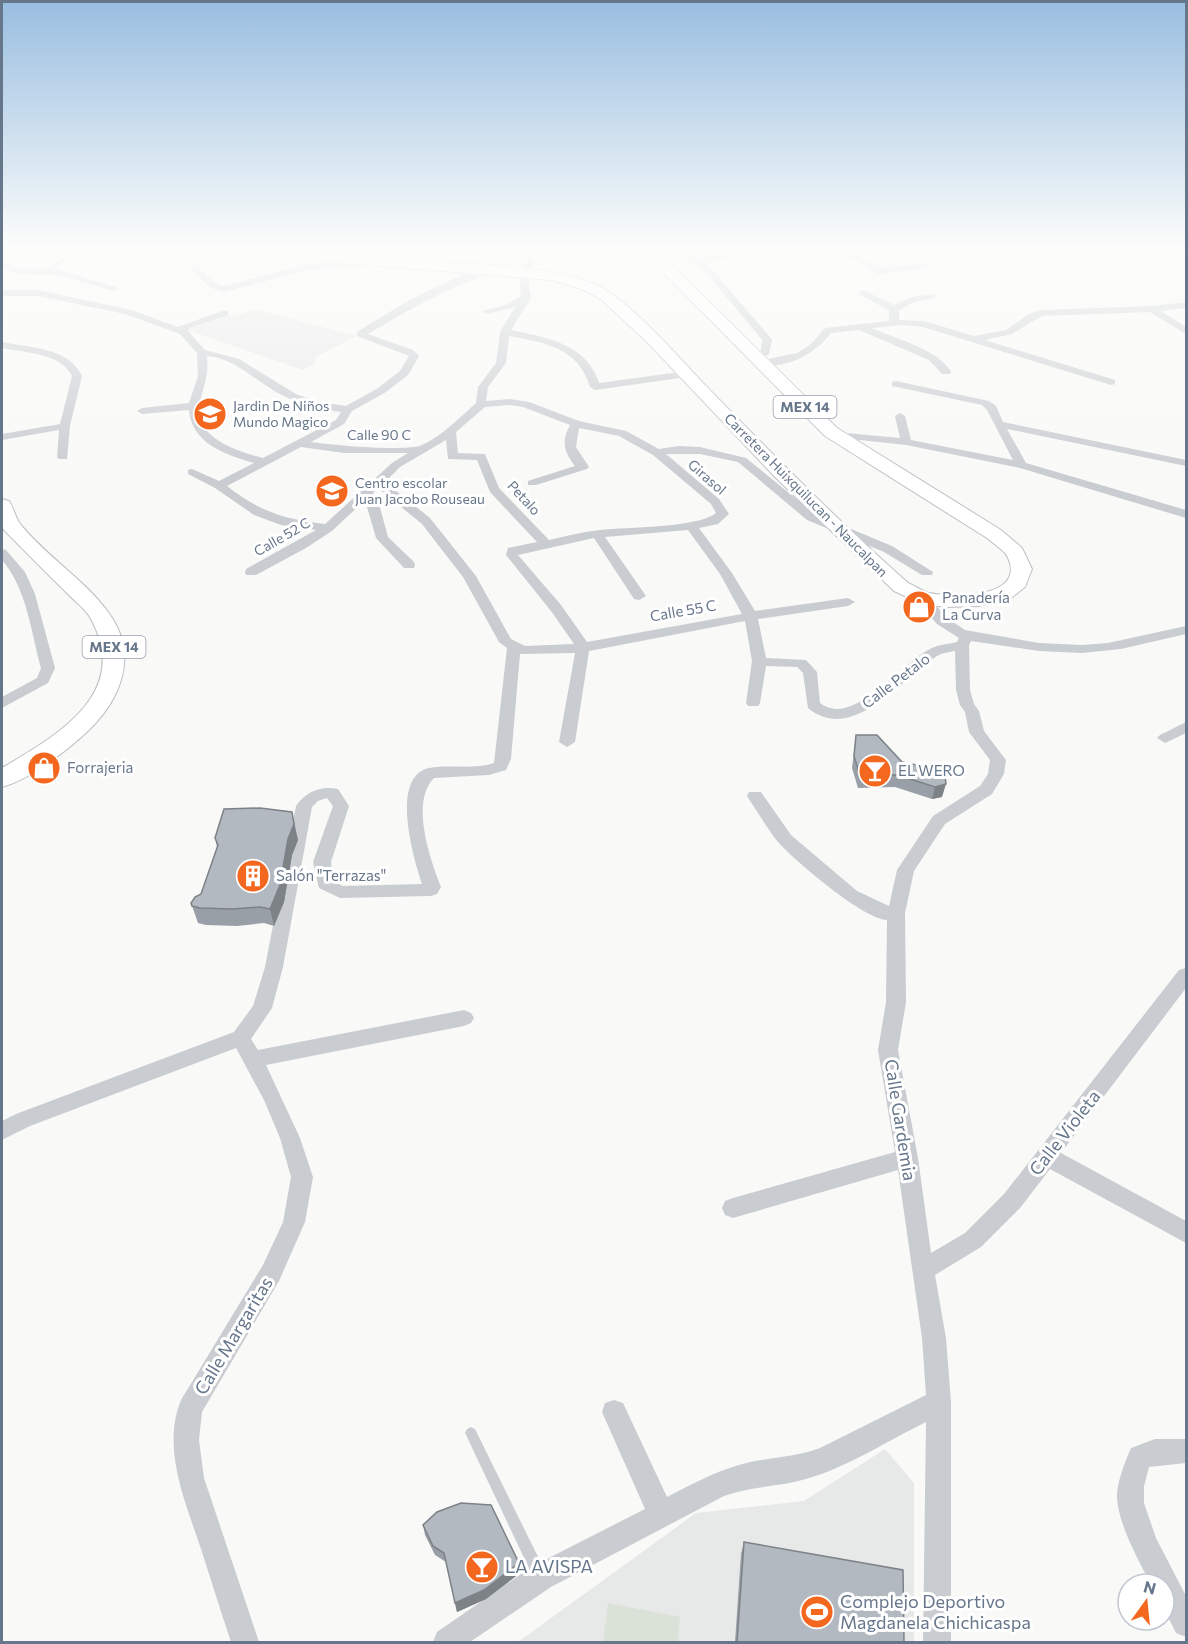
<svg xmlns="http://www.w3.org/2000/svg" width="1188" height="1644" font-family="Commissioner,sans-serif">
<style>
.built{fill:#e7e9e8}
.green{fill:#dae2d8}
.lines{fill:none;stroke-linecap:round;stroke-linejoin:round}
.primary-casing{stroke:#bcbfc4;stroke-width:2}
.lane{fill:#c9ccd1;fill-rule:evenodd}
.street{fill:#c9ccd1;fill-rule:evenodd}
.primary{fill:#fff;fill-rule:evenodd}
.wall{fill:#999fa6}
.shaded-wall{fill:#7d8287}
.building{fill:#b2b9c1;stroke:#7d8287;stroke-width:1.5}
.labels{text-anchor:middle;stroke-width:6;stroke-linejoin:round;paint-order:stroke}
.far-poi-label{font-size:14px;fill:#66768b;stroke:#fff;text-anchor:start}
.shield{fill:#fff;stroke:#949fae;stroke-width:1.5}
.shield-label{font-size:14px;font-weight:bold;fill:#66768b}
.far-street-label{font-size:14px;fill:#66768b;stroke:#fff}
.poi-label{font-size:15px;fill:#66768b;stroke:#fff;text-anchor:start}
.street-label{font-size:15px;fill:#66768b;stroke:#fff}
.near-street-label{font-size:18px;fill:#66768b;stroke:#fff}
.near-poi-label{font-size:18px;fill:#66768b;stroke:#fff;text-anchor:start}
</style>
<rect width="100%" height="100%" fill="#f9faf7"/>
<g class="built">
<polygon points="250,311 262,311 357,336 315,357 315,363 303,370 182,328 222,314 236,316"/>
<polygon points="885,1449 914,1483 914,1642 518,1642 696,1513 804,1501"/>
</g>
<polygon class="green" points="608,1603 680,1617 678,1642 603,1642"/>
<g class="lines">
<defs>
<g id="primary">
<path d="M257 248C309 248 362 257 415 261 470 265 542 263 594 284 627 297 680 359 707 387 772 454 838 521 908 583 915 586 922 591 929 593 949 597 1003 598 1010 575 1012 568 1010 559 1005 553 1000 548 993 543 987 538L825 436 650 259 636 248H652L660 253 837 428 1001 530 1022 548 1032 569 1025 587 1011 598 978 606 946 607 922 604 894 591 776 478 648 343 601 299 584 290 552 280 342 263 263 252Z"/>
<path d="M2 499 9 501C14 508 15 518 21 525 47 557 84 579 108 612 139 653 122 698 89 730 69 749 29 780 2 787V768C56 736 132 694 91 619 86 609 74 601 66 592 45 572 25 551 4 530L2 526Z"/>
</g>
</defs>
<use href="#primary" class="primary-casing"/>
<g class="lane">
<polygon points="76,248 81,248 48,273 44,273 44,271"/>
<polygon points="471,1427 475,1429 544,1569 546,1574 544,1579 539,1581 534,1579 467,1437 465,1433 467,1429"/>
</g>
<g class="street">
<polygon points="159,248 167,248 170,260 164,260"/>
<polygon points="677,248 687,248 700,258 754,248 773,248 705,262 766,332 772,340 769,354 761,359 753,359 753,355 761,351 762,340 759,336 704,270"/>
<polygon points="833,248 844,248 878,268 926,263 930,266 926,269 877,274"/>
<path d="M956 248 1006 251 1056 248C1035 260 977 260 956 248Z"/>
<path d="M527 259 534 261 528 279 531 298 511 330C546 337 587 344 599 383L687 371 692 374 687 377 595 390 590 387C578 347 545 343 509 336L506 363 488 387 486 401 510 399 529 402 579 421 626 431 659 449 678 446 700 447 746 458 815 514 892 546 933 572 932 575H922L884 552 807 520 738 462 700 454H666L719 499 729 514 718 524 699 528 732 573 755 611 848 598 855 602 848 606 758 619 766 658 806 660 817 672 820 703C853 729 902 662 930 649 937 645 948 644 957 642L959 638 937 624 917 601 915 598 922 594 927 595 947 618 965 630 1039 643 1082 645 1108 643 1186 626V634L1121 649 1082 653 1039 651 971 641 969 645 970 690 974 704 979 711 984 731 1006 760 1004 774 992 794 945 824 914 871 905 913 906 1002 898 1050 918 1158 931 1253 965 1233 1004 1194 1179 970 1186 968V988L1061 1153 1186 1221V1243L1050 1169 1020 1208 981 1247 935 1275 946 1338 951 1402V1642H923L926 1422C887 1441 848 1467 806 1479 779 1487 751 1486 724 1496L551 1587 470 1642H433L437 1632 531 1567 645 1509 602 1412 605 1403 614 1400 623 1403 667 1497C690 1485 714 1472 739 1465 766 1457 794 1458 820 1448L926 1395 922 1338 898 1170 733 1218 725 1215 722 1208 725 1201 733 1198 895 1152 878 1050 886 1002 887 920C863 919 795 861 778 842 767 828 757 811 747 796L749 792H761L791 835 857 891 889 906 897 870 933 816 980 786 988 774 990 760 969 732 965 712 960 705 956 690 955 651C949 652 942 653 937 656 903 678 852 745 808 708L803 673 797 667 766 666 760 703 758 706H748L746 703 752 661 745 621 589 651 575 742 567 747 559 742 575 653 520 654 511 759 506 770 489 775 434 778C410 802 430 859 441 887L437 894 431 896 340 898 319 888 313 862 333 806 327 798 318 801 312 807 283 967 272 1008 251 1039 258 1050 464 1010 471 1013 474 1018 471 1023 464 1026 266 1065 300 1138 313 1177 305 1222 279 1281 202 1412 199 1440 204 1478 259 1642H231C221 1612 211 1580 201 1549 186 1503 161 1449 181 1400L263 1265 283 1222 291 1177 280 1138 264 1100 236 1048 30 1126 2 1140V1121L16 1114 234 1032 253 1006 265 967 296 806C305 792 321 785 338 789L349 806 331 862 333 881 343 886 422 884C414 860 389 777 429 768 450 764 473 770 494 763L507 648 499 642 463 577 422 524 378 488 373 493 379 504 388 537 414 562 415 565 414 568H404L376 538 365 500 332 531 306 548 256 575H246L245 572 246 569 316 530 281 525 254 515 215 488 188 474V470L192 469 219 481 254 463C226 455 191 443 189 410L142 414 137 411 142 408 189 403 198 376 197 353 180 334 125 314 38 296H2V290H38L131 310 178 327 222 311H228V315L189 328 188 331 205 350 239 359 296 394 317 402 340 405 346 406 378 388 400 371 409 356 357 336V332C389 313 462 265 499 268V272C451 284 411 309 368 334L413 350 419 356 408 375 386 392 352 411 344 424 311 442C331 445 406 452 422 445 442 436 459 418 476 403L478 387 496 363 500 332 515 307 487 314 482 311 506 305 521 296 519 279ZM207 356C236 358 257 383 282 395 300 405 321 410 341 412L336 420 263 458C236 451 193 438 200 402 204 384 209 376 207 356ZM510 405 523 407 570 425C561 441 564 452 575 466L528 481V485H536L587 469 589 467 576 447 579 428 619 436 653 455 711 504 716 513C697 528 627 527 600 530 583 532 566 536 549 540L499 488 485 454 458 453 456 432 485 407ZM446 440 448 459 477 460 490 492 537 542 508 548 506 555 551 611 574 644 525 646 511 639 476 576 430 518 385 482 400 467ZM301 447 344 453H408L392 463 325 524C284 519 260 512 227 486ZM688 530 720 574 742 614 587 642 561 605 518 555 594 538 634 599 639 600 646 596 605 537Z"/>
<polygon points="369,260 372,261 372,265 309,270 223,292 209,287 190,268 197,266 215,283 224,286 308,264"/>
<polygon points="2,262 17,268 58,269 118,288 114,291 58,275 16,274 2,268"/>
<path d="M863 290 894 305 912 297 935 294V298L917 301 899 310V320L924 321 974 336 1006 330 1029 314 1041 310 1152 306 1186 302V308L1161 311 1186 327V334L1150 312 1042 316 1012 334 985 340 1115 380V384L1111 385 923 327 902 325 872 328C894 338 940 350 951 372L950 374H942L929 360 859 330 831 333C815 354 788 369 759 365V361L797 353 811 344 825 328 889 321V310L860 295 858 293Z"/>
<path d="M2 342C31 348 68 347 82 376L70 426 67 459H59L57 457 59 430 2 440V434L60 424 72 376C60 352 25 353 2 348Z"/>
<polygon points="896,381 989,401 996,406 1003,422 1186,460 1186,466 1007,429 1026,463 1186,510 1186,518 1020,468 906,445 832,437 830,435 836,432 900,438 895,416 900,413 905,416 911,440 1013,460 987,410 982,405 892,386 892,382"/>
<path d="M2 549 6 550 25 572 35 594 55 668 48 683 2 708V697L37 678 41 668C31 632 27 589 2 560Z"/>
<polygon points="1186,722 1186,733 1165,743 1157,738 1160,735"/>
<path d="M1155 1439H1186V1463L1149 1467 1144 1486V1503L1156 1538 1186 1596V1637L1176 1633 1164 1609V1584H1151C1138 1560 1116 1520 1117 1493 1119 1477 1125 1462 1131 1448Z"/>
</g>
<use href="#primary" class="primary"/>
</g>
<g class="wall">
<polygon points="856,735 902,762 931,768 942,797 932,799 895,787 858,788 852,768"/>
<polygon points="215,838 298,840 292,855 284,902 274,926 264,923 237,926 206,925 198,923 191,903 201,894 217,847"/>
<polygon points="423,1525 519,1563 520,1573 486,1599 457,1612 446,1562 435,1555 425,1535"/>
<polygon points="744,1542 904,1642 735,1642 741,1554"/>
</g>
<g class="shaded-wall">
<polygon points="946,784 942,797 932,799 935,787"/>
<polygon points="292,812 298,840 292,855 284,902 274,926 270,909"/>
<polygon points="519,1563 520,1573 486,1599 457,1612 455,1603"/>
</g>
<g class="building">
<polygon points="856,735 877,735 902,762 931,768 945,775 946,784 935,787 898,775 860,775 854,756"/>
<polygon points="260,808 292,812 294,824 288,839 280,885 270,909 260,907 232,909 200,908 192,906 191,903 195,897 201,894 218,845 215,838 224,809"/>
<polygon points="461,1503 491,1505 519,1563 484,1590 455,1603 444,1553 433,1546 423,1525 437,1512"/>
<polygon points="744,1542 903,1570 904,1642 737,1642"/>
</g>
<linearGradient id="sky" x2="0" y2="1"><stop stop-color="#99bee0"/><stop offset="0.52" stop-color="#fcfdfb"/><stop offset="1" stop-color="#fcfdfb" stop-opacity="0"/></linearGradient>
<rect width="1188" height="478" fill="url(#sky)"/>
<defs>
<symbol id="school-disc" viewBox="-11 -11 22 22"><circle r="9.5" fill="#f3671e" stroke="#fff"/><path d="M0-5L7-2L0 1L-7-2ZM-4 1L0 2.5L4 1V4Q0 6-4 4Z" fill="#fff"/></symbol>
<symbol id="shop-disc" viewBox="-11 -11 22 22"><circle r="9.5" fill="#f3671e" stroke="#fff"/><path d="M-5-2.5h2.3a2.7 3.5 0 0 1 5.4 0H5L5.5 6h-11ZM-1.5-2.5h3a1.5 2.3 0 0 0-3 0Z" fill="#fff"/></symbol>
<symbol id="bar-disc" viewBox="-11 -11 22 22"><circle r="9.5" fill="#f3671e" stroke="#fff"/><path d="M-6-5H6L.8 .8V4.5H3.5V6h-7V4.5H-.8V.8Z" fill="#fff"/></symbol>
<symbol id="building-disc" viewBox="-11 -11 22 22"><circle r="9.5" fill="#f3671e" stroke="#fff"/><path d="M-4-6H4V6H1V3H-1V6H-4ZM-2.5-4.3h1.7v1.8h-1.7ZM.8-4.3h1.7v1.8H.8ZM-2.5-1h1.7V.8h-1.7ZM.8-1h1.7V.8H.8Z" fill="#fff"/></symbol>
<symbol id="stadium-disc" viewBox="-11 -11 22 22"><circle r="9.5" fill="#f3671e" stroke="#fff"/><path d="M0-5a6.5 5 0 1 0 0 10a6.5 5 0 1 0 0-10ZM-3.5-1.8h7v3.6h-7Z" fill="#fff"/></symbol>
</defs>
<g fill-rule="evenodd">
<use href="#school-disc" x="191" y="395" width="38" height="38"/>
<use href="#school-disc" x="313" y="472" width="38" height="38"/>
<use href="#shop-disc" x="900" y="588" width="38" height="38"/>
<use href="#shop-disc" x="25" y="749" width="38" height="38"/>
<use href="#bar-disc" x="856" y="752" width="38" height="38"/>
<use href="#building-disc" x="234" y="857" width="38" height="38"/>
<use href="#bar-disc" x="463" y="1548" width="38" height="38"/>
<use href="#stadium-disc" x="798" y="1593" width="38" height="38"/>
</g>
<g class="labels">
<g class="far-poi-label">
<text x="233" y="411">Jardin De Niños<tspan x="233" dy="16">Mundo Magico</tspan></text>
<text x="355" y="488">Centro escolar<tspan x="355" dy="16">Juan Jacobo Rouseau</tspan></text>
</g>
<g class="shield">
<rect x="773.5" y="396" width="63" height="22" rx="4.5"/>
<rect x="82.5" y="636" width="63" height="22" rx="4.5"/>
</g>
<g class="shield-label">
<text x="805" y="412">MEX 14</text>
<text x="114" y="652">MEX 14</text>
</g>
<g class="far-street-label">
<text x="379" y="440">Calle 90 C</text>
<text transform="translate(707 477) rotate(41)" y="5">Girasol</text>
<text transform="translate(806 495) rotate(45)" y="5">Carretera Huixquilucan - Naucalpan</text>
<text transform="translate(524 498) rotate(47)" y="5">Petalo</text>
<text transform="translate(282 537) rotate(-30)" y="5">Calle 52 C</text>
</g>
<g class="poi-label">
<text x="942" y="603">Panadería<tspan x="942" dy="17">La Curva</tspan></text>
<text x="67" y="773">Forrajeria</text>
<text x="898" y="776">EL WERO</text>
<text x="276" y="881">Salón "Terrazas"</text>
</g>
<g class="street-label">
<text transform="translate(683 611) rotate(-10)" y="5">Calle 55 C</text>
<text transform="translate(896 681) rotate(-37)" y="5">Calle Petalo</text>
</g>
<g class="near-street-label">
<text transform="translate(900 1120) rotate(81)" y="6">Calle Gardemia</text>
<text transform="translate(1065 1133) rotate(-52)" y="6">Calle Violeta</text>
<text transform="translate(234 1336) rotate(-59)" y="6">Calle Margaritas</text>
</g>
<g class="near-poi-label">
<text x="505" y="1573">LA AVISPA</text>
<text x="840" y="1608">Complejo Deportivo<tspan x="840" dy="21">Magdanela Chichicaspa</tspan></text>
</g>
</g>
<rect width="1188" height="1644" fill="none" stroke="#66768b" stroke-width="6"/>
<g transform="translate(1146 1602) rotate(15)"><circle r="28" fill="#ffffff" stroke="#c2c8d1" stroke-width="1.5"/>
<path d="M0-4.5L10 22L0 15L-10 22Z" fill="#f3671e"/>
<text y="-9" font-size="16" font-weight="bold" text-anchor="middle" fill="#66768b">N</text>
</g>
</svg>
